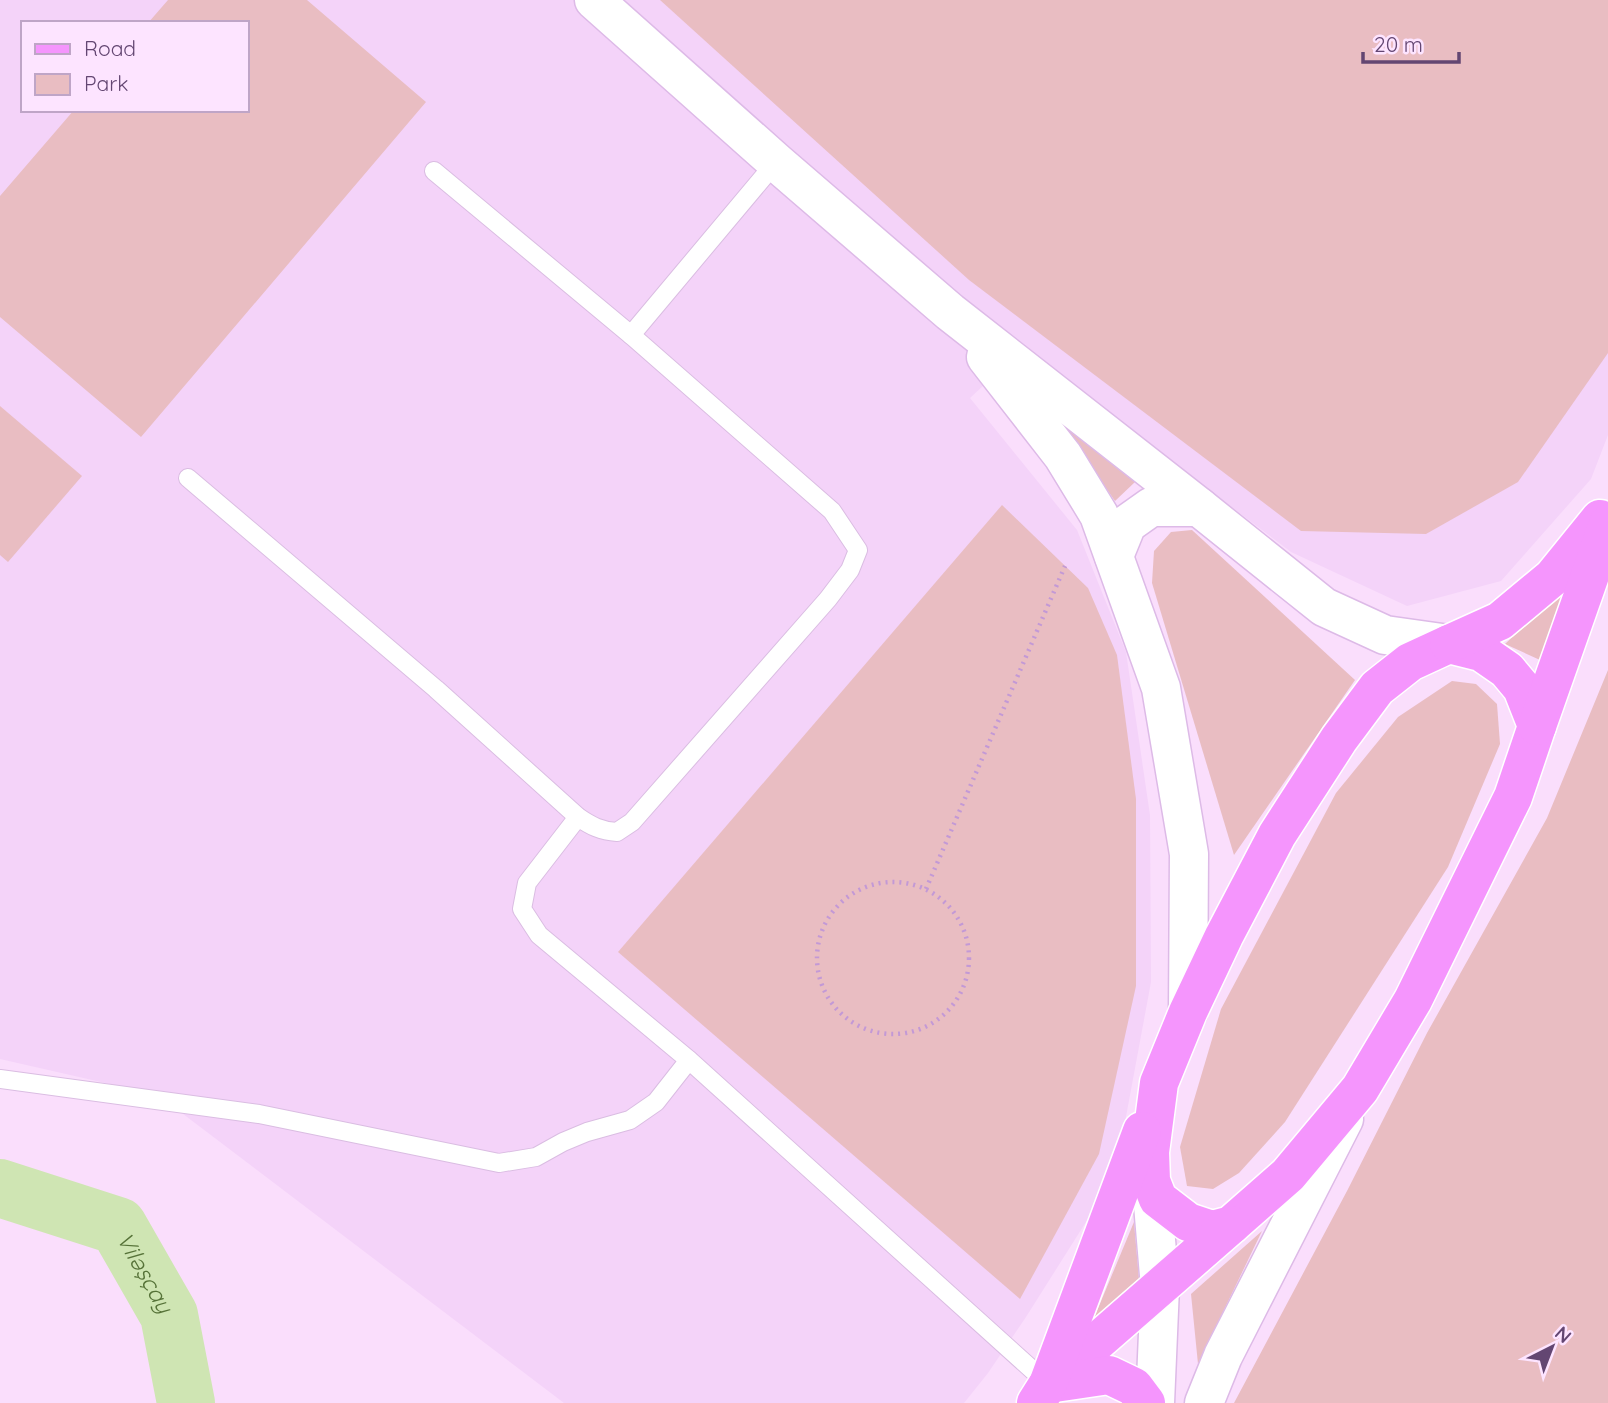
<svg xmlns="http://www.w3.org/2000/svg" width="1608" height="1403" font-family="Quicksand,sans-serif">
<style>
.residential{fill:#f4d3f9;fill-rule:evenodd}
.green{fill:#e9bdc2}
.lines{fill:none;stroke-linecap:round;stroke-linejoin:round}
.river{stroke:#cfe5b3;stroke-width:58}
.lane-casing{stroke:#dabde2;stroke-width:20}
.secondary-casing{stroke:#ddbae7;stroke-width:41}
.primary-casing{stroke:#fff;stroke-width:41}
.path{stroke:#c399d6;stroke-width:4.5;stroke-dasharray:2 5;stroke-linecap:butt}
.lane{stroke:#fff;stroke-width:18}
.secondary{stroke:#fff;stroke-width:38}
.primary{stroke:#f595fd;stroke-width:38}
.labels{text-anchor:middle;stroke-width:5;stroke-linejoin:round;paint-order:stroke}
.water-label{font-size:23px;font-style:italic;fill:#567238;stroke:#fde4ff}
</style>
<rect width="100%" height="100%" fill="#fadefc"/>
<path class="residential" d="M0 0H1608V435L1591 479 1501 581 1407 606 1291 552 1023 349 970 398 1077 530 1126 652 1150 815 1151 982 1115 1176 1026 1317 988 1373 964 1403H564L158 1095 0 1059ZM23 23H247V110H23Z"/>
<g class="green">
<polygon points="168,0 307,0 426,102 141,437 0,317 0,196 74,110 247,110 247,23 148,23"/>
<polygon points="660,0 1608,0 1608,353 1518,482 1426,534 1301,531 969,280"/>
<polygon points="0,406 82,476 8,562 0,555"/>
<polygon points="1058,420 1135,482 1115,501"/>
<polygon points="1002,505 1088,588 1117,655 1136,799 1136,986 1099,1154 1020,1299 618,952"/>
<polygon points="1192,530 1355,680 1234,855 1152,583 1154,551 1171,532"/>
<polygon points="1571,582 1540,660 1505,644"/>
<polygon points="1608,670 1608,1403 1234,1403 1347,1191 1427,1033 1547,818"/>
<polygon points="1452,681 1476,684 1497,704 1500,744 1448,867 1285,1122 1239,1173 1213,1189 1187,1186 1180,1147 1221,1009 1336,793 1398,717"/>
<polygon points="1134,1222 1139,1279 1089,1330"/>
<polygon points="1262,1231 1198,1364 1191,1294"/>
</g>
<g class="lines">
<path class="river" id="s1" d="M0 1188 118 1226 169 1315 186 1403"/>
<defs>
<g id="lane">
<polyline points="631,335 776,162"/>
<path d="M188 478 436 689 578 817C591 826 601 831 617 832L632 822 828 599 850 570 858 550 832 511 631 335 434 171"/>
<polyline points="578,817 527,883 522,909 539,935 689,1060 1048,1384"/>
<polyline points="0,1079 259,1114 499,1163 536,1157 563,1142 587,1132 630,1120 656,1102 689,1060"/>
</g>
<g id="secondary">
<polyline points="594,0 776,162 950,312 1199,507 1324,607 1385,635 1449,644"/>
<polyline points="986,357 1063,456 1099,515 1161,688 1189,854 1188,1012"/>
<polyline points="1114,556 1127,524 1151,507 1199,507"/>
<polyline points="1151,1181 1160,1287 1155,1403"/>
<polyline points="1204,1403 1223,1356 1344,1119"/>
</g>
<g id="primary">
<polygon points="1449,644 1481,652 1507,670 1522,688 1537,726 1513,797 1413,1000 1360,1089 1288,1175 1231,1225 1212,1230 1188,1222 1158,1199 1151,1181 1150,1152 1159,1083 1188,1012 1224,936 1277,835 1339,739 1377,688 1410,662"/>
<polyline points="1449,644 1500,621 1553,577 1600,519"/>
<polyline points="1537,726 1608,524"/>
<polyline points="1052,1381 1231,1225"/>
<polyline points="1048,1384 1109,1375 1134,1387 1146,1403"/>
<polyline points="1036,1403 1048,1384 1142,1131"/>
</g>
</defs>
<use href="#lane" class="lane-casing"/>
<use href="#secondary" class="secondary-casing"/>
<use href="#primary" class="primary-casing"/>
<g class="path">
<circle cx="893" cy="958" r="76"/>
<polyline points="926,889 1065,566"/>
</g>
<use href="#lane" class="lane"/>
<use href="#secondary" class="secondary"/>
<use href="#primary" class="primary"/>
</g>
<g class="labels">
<g class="water-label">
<text dy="8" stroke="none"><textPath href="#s1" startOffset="178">Viləşçay</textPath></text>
</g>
</g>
<rect x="21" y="21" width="228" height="91" fill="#fde4ff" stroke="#bfa5c7" stroke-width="2"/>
<rect x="35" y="44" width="35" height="10" fill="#f595fd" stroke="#bfa5c7" stroke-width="2"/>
<text x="84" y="56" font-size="21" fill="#634672">Road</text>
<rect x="35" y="74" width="35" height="21" fill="#e9bdc2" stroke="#bfa5c7" stroke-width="2"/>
<text x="84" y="91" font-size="21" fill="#634672">Park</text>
<g transform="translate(1552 1347) rotate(42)" stroke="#fde4ff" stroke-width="5" paint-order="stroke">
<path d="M0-5L12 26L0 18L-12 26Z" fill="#634672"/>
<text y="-10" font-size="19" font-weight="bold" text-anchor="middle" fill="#634672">N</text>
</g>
<path d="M1363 52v10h96v-10" fill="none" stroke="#634672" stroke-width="3.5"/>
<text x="1374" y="52" font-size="21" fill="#634672" stroke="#fde4ff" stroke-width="5" paint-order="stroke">20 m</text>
</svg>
